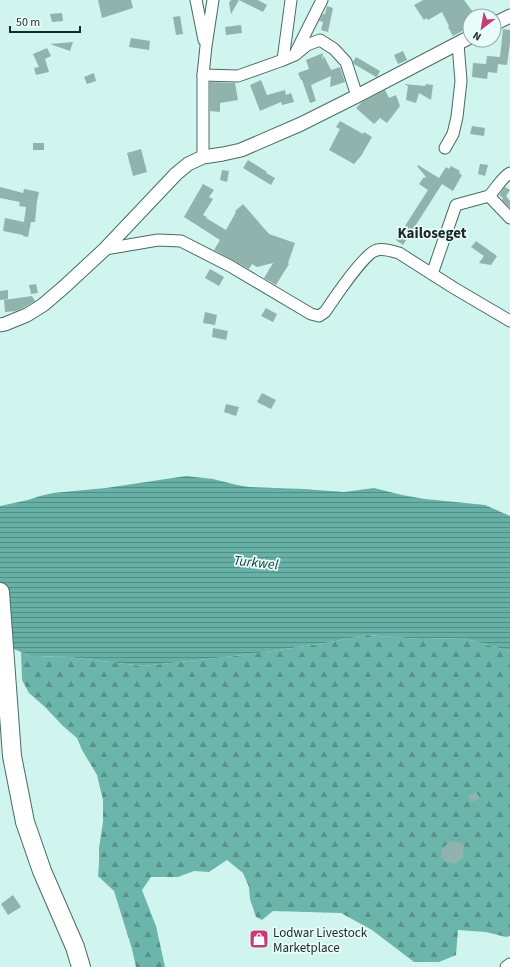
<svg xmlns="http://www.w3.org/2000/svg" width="510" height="967" font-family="'Source Sans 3',sans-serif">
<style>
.forest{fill:url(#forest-firs)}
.water{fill:url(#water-rules)}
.building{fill:#91b3ae}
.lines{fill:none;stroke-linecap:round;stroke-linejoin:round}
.minor-casing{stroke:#4a6a65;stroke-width:13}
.tertiary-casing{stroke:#4a6a65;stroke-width:15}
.trunk-casing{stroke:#4a6a65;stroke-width:20}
.minor{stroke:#fff;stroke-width:11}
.tertiary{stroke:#fff;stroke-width:13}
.trunk{stroke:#fff;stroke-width:18}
.labels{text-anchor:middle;stroke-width:3.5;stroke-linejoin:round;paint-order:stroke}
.poi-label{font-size:13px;fill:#1b2926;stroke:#e8fdfa;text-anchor:start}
.water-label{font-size:14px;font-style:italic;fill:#133732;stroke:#e8fdfa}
.quarter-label{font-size:15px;font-weight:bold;fill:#1b2926;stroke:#e8fdfa}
</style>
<defs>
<pattern id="forest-firs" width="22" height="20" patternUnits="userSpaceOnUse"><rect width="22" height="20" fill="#6cb5aa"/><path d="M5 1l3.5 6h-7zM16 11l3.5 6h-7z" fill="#58938a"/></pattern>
<pattern id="water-rules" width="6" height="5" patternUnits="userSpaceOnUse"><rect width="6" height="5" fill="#67b0a5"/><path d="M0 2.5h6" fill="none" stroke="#548f86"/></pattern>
</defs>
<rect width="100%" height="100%" fill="#d0f4ee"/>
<polygon class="forest" points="367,635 421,639 463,638 510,651 510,936 506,937 486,932 458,930 456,955 439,962 414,962 372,930 341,913 273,911 262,920 256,917 250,899 249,887 243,873 227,860 209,872 194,871 178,877 151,877 142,890 156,926 165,967 136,967 132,949 114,891 98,876 99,863 99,848 103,822 103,800 97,775 82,750 77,738 63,726 45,707 29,693 22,680 21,652 30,656 69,657 143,666 252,654 325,643"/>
<polygon class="water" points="186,476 213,479 237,485 249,487 304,489 344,492 374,488 402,495 425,499 485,505 510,516 510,651 463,638 421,639 367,635 325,643 252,654 143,666 69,657 30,656 14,649 0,640 0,506 28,500 40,496 53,493 106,488"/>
<g class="building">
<polygon points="98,0 131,0 133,8 102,18"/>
<polygon points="231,0 239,0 231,14 229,3"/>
<polygon points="239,0 258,0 267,5 263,12"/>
<polygon points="423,0 464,0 476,16 470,16 470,19 463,24 466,29 453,36 448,27 449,26 442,12 428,20 426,18 424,20 414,5"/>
<polygon points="327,6 333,8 328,32 321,30 323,22 319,21 323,14 325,14"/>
<polygon points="62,13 63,21 52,22 50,14"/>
<polygon points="180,16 183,34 176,35 173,17"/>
<polygon points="241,25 242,33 226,35 225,27"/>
<polygon points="503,29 510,30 510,43 507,65 498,64 497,73 488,72 487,79 472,77 473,63 486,64 487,56 500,57"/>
<polygon points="131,38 150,41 149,50 129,47"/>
<polygon points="73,42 70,51 50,44"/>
<polygon points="47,48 51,56 45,59 49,72 36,75 34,68 39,67 33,54"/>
<polygon points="403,51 407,60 398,64 394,55"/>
<polygon points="323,53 322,60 324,56 331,70 340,67 345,82 330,87 331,76 311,85 316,101 310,103 302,80 301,80 298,73 309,69 306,60"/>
<polygon points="356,57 380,71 377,77 376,77 354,64 353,62"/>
<polygon points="94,73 96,81 87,84 84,77"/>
<polygon points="261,80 267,95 285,90 286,95 291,93 294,102 282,105 281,102 260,111 250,85"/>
<polygon points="210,82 235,83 238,100 220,103 220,112 210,111"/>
<polygon points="404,84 425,86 426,84 433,85 431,100 419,93 416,103 406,100 408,86"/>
<polygon points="385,90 389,98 396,95 400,106 387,123 380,118 374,124 356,108 362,102"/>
<polygon points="340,121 363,134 364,132 372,137 361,156 354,164 329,150 340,129 336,127"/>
<polygon points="472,126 485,128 484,136 470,134"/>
<rect x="33" y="143" width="11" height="7"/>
<polygon points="141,149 147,172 133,176 127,153"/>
<polygon points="248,160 267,172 266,173 275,178 271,185 243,168"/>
<polygon points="480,164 488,165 485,176 478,174"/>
<polygon points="418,165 439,178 446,167 449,169 451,166 460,171 459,173 462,175 453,191 442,184 403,245 396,240 428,190 419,184 424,177 425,178 426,177 417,166"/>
<polygon points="222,170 229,171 227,182 220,180"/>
<polygon points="203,184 214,190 209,197 213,199 203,215 207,217 206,218 226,230 236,212 235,211 243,204 269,234 295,243 288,263 289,264 276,285 264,278 273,263 257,267 252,264 249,269 214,250 220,240 184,217"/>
<polygon points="0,187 23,193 24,189 39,192 37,201 35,222 31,222 28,237 23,236 23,235 3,231 5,218 24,222 26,207 19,206 20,202 0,198"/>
<polygon points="505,187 510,190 506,196 510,201 510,208 502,200 503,198 499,195"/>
<polygon points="476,241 497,256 491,265 479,263 484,256 471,247"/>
<polygon points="210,269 224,277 219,286 205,278"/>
<polygon points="36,284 38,293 31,294 29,285"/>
<polygon points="8,290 8,299 0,300 0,291"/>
<polygon points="32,296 35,301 23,308 16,311 5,312 4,300"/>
<polygon points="266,308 277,314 273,322 261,316"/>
<polygon points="205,312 217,315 215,325 203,323"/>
<polygon points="213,328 228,331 226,340 212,337"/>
<polygon points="262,393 276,400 271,409 257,402"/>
<polygon points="226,404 239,407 236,416 224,412"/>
<polygon points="476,792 480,798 472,802 468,796"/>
<polygon points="450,841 461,843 464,846 463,854 464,857 455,864 450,862 447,863 441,857 442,854 442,849"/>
<polygon points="13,895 21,907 8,915 1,904"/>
</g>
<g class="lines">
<defs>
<g id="minor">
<polyline points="196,0 204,40"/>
<polyline points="296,52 322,0"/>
<polyline points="283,60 291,0"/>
<polyline points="203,75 238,76 283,60 295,55 307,45 320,40 334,49 346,62 357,96"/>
<polyline points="445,148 453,134 457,117 461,81 458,44"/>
<polyline points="203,157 203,75 206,46 213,0"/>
<path d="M489 196C495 190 503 176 510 173"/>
<path d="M105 249 158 240 181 241 230 266 311 314 319 316 325 312C333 300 365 252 377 250 384 248 392 251 399 253L454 288 510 321"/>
<polyline points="432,274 456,205 489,196 510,218"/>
<polyline points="506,967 510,964"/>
</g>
<g id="tertiary">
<polyline points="494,24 510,16"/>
<polyline points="0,325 5,324 27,315 43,305 64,287 105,249 176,174 188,164 203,157 223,154 241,150 301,124 357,96 470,37"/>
</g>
<polyline id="trunk" points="0,592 12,756 25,822 42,871 75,947 81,967"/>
</defs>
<use href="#minor" class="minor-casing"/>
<use href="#tertiary" class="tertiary-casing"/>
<use href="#trunk" class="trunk-casing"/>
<use href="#minor" class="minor"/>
<use href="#tertiary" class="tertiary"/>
<use href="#trunk" class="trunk"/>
</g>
<defs>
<symbol id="shop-square" viewBox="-11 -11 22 22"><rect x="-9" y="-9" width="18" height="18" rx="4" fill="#c63c76" stroke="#e8fdfa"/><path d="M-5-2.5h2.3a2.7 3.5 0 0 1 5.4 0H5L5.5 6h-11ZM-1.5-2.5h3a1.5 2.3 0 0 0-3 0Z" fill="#fff"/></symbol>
</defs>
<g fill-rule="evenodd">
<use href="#shop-square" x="248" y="928" width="22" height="22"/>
</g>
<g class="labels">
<g class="poi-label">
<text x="273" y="937">Lodwar Livestock<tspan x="273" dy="15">Marketplace</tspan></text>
</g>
<g class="water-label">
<text transform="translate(256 562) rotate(6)" y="5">Turkwel</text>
</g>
<g class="quarter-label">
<text x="432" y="238">Kailoseget</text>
</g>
</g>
<g transform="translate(482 28) rotate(211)"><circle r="19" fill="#e8fdfa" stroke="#96a8a5"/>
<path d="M0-3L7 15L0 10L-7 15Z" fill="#c63c76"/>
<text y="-6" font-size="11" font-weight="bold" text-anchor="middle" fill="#1b2926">N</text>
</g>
<path d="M10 26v6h70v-6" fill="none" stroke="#1b2926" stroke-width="2"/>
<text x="16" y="26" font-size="12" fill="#1b2926" stroke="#e8fdfa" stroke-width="3" paint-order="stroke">50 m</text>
</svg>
